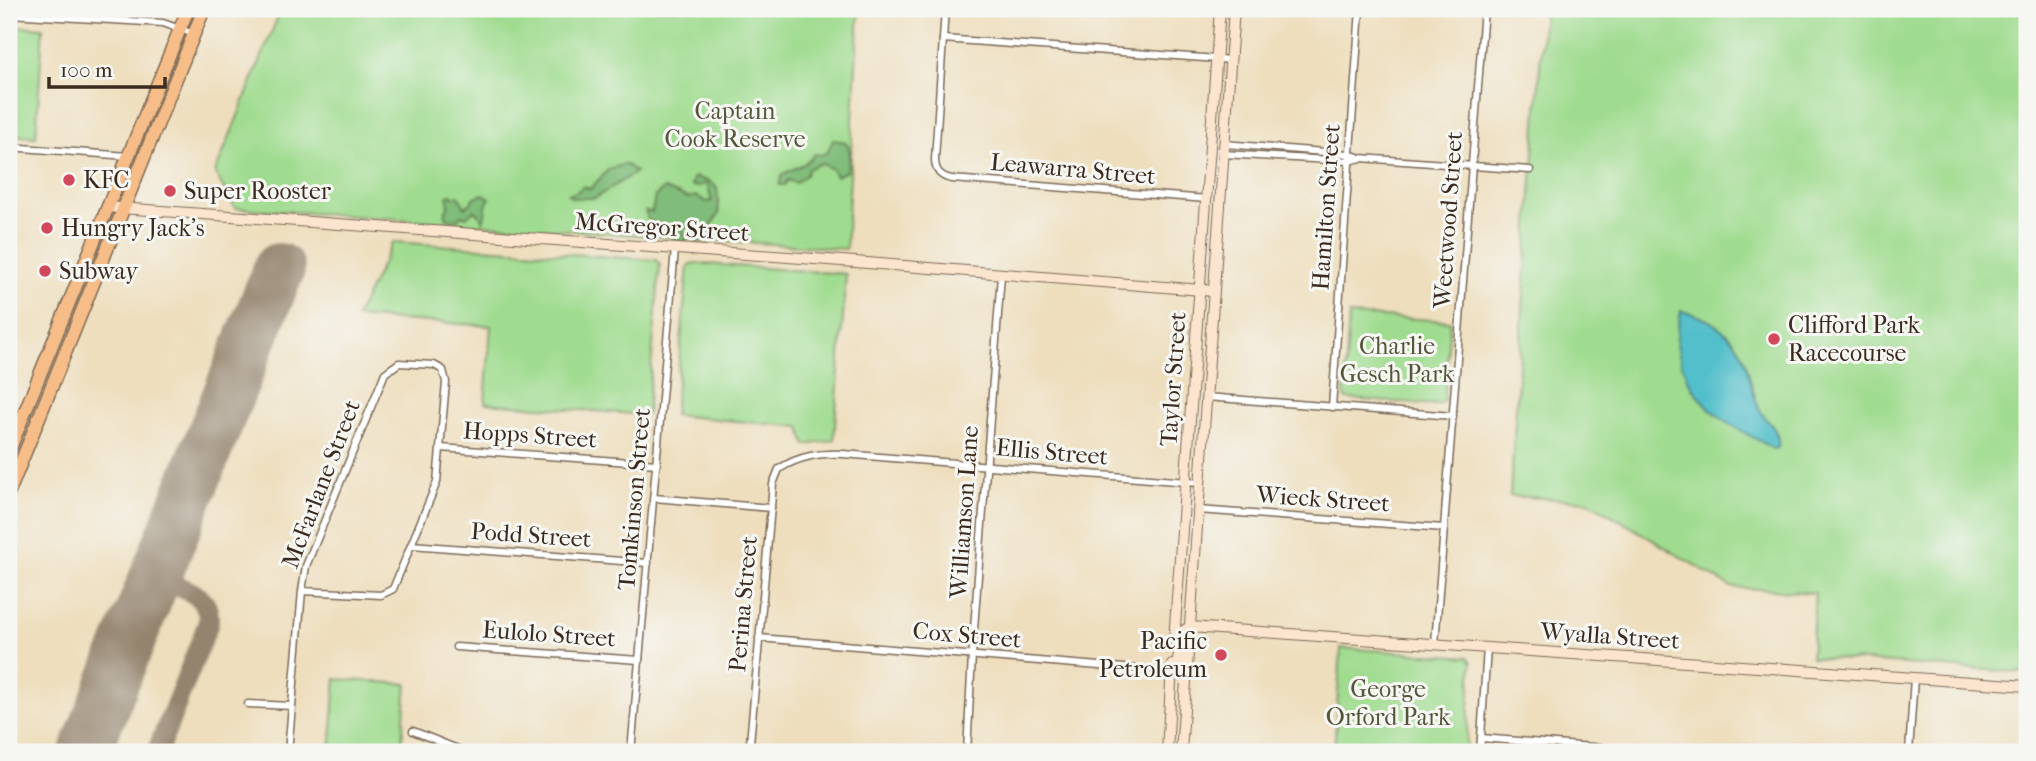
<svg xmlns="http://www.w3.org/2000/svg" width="2036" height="761" font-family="'IM FELL French Canon',serif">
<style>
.green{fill:#a0dc90;stroke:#6e8357;stroke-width:2}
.forest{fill:#80bc7a;stroke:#5e734c;stroke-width:2}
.water{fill:#52bfca;stroke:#467474;stroke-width:2}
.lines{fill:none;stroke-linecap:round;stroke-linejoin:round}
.taxiway{stroke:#94846e;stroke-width:21}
.runway{stroke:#94846e;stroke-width:52}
.street-casing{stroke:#7a6956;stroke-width:9}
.secondary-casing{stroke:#7a6956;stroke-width:12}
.highway-casing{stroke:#7a6956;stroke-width:15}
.street{stroke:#fff;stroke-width:6}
.secondary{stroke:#fce5cf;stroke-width:10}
.highway{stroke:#f7bd88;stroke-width:12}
.poi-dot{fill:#d1495b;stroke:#f6f6f2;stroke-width:2.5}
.labels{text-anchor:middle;stroke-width:6;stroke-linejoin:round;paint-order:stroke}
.park-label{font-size:24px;fill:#54563a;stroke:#f6f6f2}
.street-label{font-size:24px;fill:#3b2a1e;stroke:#f6f6f2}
.poi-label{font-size:24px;fill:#3b2a1e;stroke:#f6f6f2;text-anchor:start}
</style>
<rect width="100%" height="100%" fill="#f6f6f2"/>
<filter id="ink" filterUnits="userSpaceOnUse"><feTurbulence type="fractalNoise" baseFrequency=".0143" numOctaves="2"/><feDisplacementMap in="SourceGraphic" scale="14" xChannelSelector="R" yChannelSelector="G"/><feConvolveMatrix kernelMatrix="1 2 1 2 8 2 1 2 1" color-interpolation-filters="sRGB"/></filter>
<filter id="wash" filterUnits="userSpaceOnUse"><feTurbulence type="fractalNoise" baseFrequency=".00686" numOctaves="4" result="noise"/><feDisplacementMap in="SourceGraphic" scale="28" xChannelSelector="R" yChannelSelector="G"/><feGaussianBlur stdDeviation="1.57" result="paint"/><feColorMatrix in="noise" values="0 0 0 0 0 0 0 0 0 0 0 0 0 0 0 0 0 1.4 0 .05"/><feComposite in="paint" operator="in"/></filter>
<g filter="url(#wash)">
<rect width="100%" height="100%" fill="#eedebd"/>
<g class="green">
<polygon points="281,9 859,9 846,249 235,208 215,173"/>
<polygon points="1544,9 2027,9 2027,673 1811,657 1815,593 1731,587 1588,501 1510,496"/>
<polygon points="9,26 43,28 36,137 9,135"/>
<polygon points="393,242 656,260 660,265 647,415 485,403 491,326 356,317"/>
<polygon points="693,263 846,274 834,440 806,445 800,427 674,415 688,267"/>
<polygon points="1349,315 1450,321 1444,401 1438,405 1347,399 1344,394"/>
<polygon points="1341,648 1468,657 1472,662 1466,752 1334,752"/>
<polygon points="336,679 407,684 401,752 330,752"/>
</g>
<g class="forest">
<polygon points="833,140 846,142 850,151 847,171 836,176 832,169 821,163 808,169 806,175 795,183 788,180 784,185 779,185 783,174 804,164 815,154 821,155 827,153"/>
<polygon points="625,164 636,172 595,198 572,198 568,194 575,193 584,186 590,189 609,169"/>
<polygon points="694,177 710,182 717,188 719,213 712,225 712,241 696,243 695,229 690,226 684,228 684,233 687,240 682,243 670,237 661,225 655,225 648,219 645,211 652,212 655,196 664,189 688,198 696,196 707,202 712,201 707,184 704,184 696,187 691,185"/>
<path d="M451 194 454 197 458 195 465 207 471 203 473 198 483 194 490 198C484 204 487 214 483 221L479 214 474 210 466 217 462 215 458 220 447 218 445 212 449 205 447 196Z"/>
</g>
<path class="water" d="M1681 311C1706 315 1734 333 1744 358 1750 375 1752 394 1760 410 1769 426 1780 428 1778 448L1773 449C1756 438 1737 430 1721 418 1698 402 1680 371 1677 344 1676 333 1679 321 1681 311Z"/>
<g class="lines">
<g class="taxiway">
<polyline points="171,584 163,575 162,564 188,496"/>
<path d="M123 657 150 593C158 581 168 582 180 587 198 594 211 603 208 624L157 752"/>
</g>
<polyline class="runway" points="85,752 279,269"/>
</g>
</g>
<g filter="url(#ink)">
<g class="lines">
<defs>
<g id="street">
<path d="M945 9 935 159C935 171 940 177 952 179L1207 199"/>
<polyline points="9,14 163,23 194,34"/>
<polyline points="943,39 1231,60"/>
<polyline points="1224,144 1349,154 1361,158 1530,170"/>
<polyline points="9,147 128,156"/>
<polyline points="1223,154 1349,161 1361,158"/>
<polyline points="1206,397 1453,416"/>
<polyline points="1332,407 1360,9"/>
<polyline points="441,448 657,464"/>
<polyline points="654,498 771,508"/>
<polyline points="1198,510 1444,528"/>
<polyline points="411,545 648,563"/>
<polyline points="759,638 1172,672"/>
<polyline points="1435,644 1484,9"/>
<polyline points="456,647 639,660"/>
<polyline points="248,704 292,706"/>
<polyline points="413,731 465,752"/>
<polyline points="1481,738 1652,752"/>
<path d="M750 743 773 484 779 469C799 456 819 453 843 454L1200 483"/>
<polyline points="288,752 302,591 306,566 385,373 399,363 434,365 443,370 446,382 437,482 393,589 381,595 302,591"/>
<polyline points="631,752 675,249"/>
<polyline points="967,752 972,655 1001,275"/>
<polyline points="1480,752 1487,648"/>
<polyline points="1909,752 1914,678"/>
</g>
<g id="secondary">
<polyline points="107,207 855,262 1214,291"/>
<polyline points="1174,640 1220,9"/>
<polyline points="1172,672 1178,661 1181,632 1190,627 2027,686"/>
<polyline points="1167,752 1172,665"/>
<polyline points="1181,752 1234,9"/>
</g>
<g id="highway">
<polyline points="9,451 188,9"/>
<polyline points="9,492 204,9"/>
</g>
</defs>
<use href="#street" class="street-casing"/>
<use href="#secondary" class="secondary-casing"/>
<use href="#highway" class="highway-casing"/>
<use href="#street" class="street"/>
<use href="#secondary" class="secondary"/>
<use href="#highway" class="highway"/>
</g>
</g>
<g class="poi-dot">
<circle cx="69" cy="180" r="7"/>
<circle cx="170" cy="191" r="7"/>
<circle cx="47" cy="228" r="7"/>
<circle cx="45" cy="271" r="7"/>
<circle cx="1774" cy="339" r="7"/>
<circle cx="1221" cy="655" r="7"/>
</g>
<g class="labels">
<g class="park-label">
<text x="735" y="119">Captain<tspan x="735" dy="28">Cook Reserve</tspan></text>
<text x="1397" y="354">Charlie<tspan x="1397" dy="28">Gesch Park</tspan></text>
<text x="1388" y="697">George<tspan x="1388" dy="28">Orford Park</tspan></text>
</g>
<g class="street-label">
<text transform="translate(1073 169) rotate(5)" y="8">Leawarra Street</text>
<text transform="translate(1326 207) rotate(-86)" y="8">Hamilton Street</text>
<text transform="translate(1448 220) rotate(-86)" y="8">Weetwood Street</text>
<text transform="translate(662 227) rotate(4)" y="8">McGregor Street</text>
<text transform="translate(1173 379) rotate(-86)" y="8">Taylor Street</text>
<text transform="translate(530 435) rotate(4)" y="8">Hopps Street</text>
<text transform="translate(1052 452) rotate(5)" y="8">Ellis Street</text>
<text transform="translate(321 484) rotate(-69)" y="8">McFarlane Street</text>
<text transform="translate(634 499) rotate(-85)" y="8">Tomkinson Street</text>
<text transform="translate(1323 499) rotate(4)" y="8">Wieck Street</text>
<text transform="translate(964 512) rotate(-86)" y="8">Williamson Lane</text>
<text transform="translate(531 535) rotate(4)" y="8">Podd Street</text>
<text transform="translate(743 604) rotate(-85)" y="8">Perina Street</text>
<text transform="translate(549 634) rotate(4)" y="8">Eulolo Street</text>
<text transform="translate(967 635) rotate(5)" y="8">Cox Street</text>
<text transform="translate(1610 636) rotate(4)" y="8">Wyalla Street</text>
</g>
<g class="poi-label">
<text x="83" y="188">KFC</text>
<text x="184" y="199">Super Rooster</text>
<text x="61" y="236">Hungry Jack's</text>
<text x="59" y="279">Subway</text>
<text x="1788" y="333">Clifford Park<tspan x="1788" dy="28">Racecourse</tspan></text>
<text x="1207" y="649" text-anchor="end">Pacific<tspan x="1207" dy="28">Petroleum</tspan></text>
</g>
</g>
<rect width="2036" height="761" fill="none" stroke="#f6f6f2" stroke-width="35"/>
<path d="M49 77v10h116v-10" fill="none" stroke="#3b2a1e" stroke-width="3.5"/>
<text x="60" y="77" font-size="21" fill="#3b2a1e" stroke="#f6f6f2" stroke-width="5" paint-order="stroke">100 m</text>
</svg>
